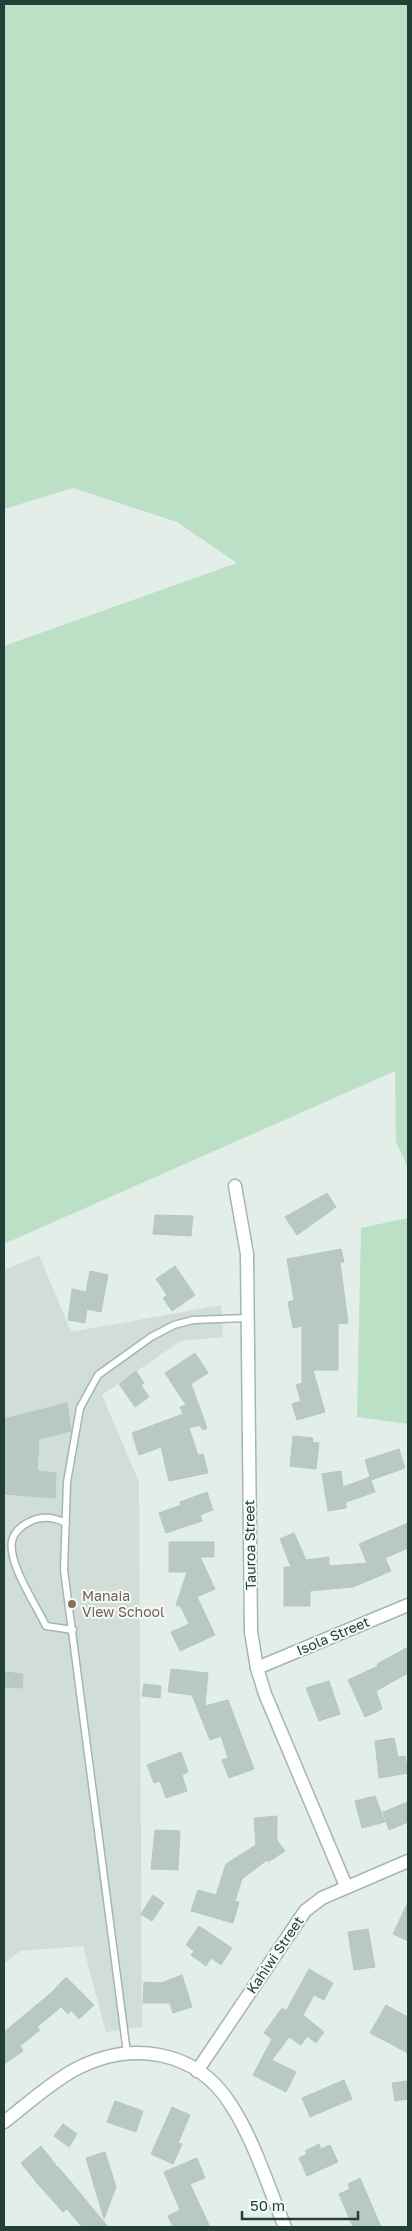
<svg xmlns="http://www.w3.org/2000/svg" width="412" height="2231" font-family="'Golos Text',sans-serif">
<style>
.built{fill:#d1ded8}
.green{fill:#bbe0c6}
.building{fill:#b8c9c2;stroke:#b5c8c0}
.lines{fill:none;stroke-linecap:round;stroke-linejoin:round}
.lane-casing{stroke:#a5b6b0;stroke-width:9}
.street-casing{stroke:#a5b6b0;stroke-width:15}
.lane{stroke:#fff;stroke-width:6}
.street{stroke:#fff;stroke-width:12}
.education-dot{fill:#8d6e63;stroke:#f4faf7;stroke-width:2}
.labels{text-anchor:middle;stroke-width:4;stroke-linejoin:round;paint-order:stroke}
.street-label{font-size:14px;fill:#224038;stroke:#f4faf7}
.education-label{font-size:14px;fill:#785e54;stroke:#f4faf7;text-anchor:start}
</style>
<rect width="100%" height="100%" fill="#e3eee9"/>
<polygon class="built" points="39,1255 71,1332 221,1305 223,1337 181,1341 102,1395 139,1482 142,2027 106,2032 83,1946 20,1951 4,1964 4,1270"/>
<g class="green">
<polygon points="4,4 408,4 408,1168 396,1142 395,1071 4,1244 4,646 237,563 177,522 73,488 4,509"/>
<polygon points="408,1218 408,1424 357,1417 361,1228"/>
</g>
<g class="building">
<polygon points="327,1193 336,1207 297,1235 285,1217"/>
<polygon points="155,1215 193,1216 191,1236 153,1234"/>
<polygon points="341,1249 344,1262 340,1262 348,1323 338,1324 338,1370 313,1370 325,1412 297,1420 292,1404 301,1401 296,1385 302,1383 302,1326 293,1328 288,1302 294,1300 287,1259"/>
<polygon points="175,1266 195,1295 172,1311 163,1298 167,1295 156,1279"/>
<polygon points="90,1271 108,1275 101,1312 87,1309 85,1323 68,1320 72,1289 86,1292"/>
<polygon points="195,1353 208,1373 191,1384 207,1428 203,1430 199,1425 189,1428 198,1455 203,1454 208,1473 169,1481 161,1447 139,1455 132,1433 183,1414 180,1407 186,1405 165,1373"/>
<polygon points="136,1371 144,1383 141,1385 149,1397 135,1407 119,1384"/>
<polygon points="67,1403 71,1431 39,1439 37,1471 56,1473 55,1498 4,1494 4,1419"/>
<polygon points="293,1436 313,1438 312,1442 319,1443 316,1469 290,1466"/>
<polygon points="399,1449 405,1468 371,1480 365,1460"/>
<polygon points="341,1471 343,1487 370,1477 375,1492 346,1502 346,1508 328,1511 322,1474"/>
<polygon points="207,1492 213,1510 200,1515 202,1521 166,1533 159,1513 181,1505 180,1502"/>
<polygon points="408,1523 408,1548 385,1558 391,1571 353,1587 310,1591 310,1606 284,1606 284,1567 291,1567 280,1539 294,1533 306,1560 329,1557 329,1566 367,1563 359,1544"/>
<polygon points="169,1542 214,1542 214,1557 200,1557 215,1589 197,1597 215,1635 180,1651 171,1632 189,1624 181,1607 176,1605 187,1572 169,1572"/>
<polygon points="408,1647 408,1673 376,1691 382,1709 365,1717 348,1680 378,1666 377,1664"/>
<polygon points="171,1669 208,1673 205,1706 228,1700 254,1769 229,1778 222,1760 228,1758 221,1736 210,1740 192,1695 168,1692"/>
<polygon points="4,1672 23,1674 22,1688 4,1687"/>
<polygon points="329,1681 340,1714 319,1721 306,1688"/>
<polygon points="144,1684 161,1686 160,1698 142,1696"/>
<polygon points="394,1738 398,1757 405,1756 408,1773 379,1778 375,1741"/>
<polygon points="181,1752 188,1772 182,1775 187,1791 166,1798 160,1781 154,1783 147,1765"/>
<polygon points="375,1796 385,1822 362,1828 355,1801"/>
<polygon points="408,1802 408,1822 389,1830 383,1812"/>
<polygon points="277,1816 277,1840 285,1851 268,1862 267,1860 242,1879 235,1901 239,1902 233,1923 191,1911 198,1890 216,1895 226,1864 256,1845 254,1818"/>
<polygon points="155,1830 180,1831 178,1870 151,1869"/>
<polygon points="153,1895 164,1903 152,1921 141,1914"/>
<polygon points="408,1902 408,1941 393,1934"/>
<polygon points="199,1926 232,1948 221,1965 211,1958 206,1966 191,1955 194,1951 186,1945"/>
<polygon points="368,1929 375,1967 354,1970 348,1932"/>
<polygon points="309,1969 333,1983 324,2000 314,1995 303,2015 324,2032 316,2043 307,2036 301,2045 289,2037 272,2060 296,2072 286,2092 253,2075 272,2039 264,2033 282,2008 286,2011"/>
<polygon points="182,1975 192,2007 173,2013 170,2003 143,2003 144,1982 161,1983"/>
<polygon points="66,1977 94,2005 79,2019 71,2010 68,2014 61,2007 37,2027 40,2030 20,2046 23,2051 4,2064 4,2032 51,1993"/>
<polygon points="386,2005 408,2017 408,2053 370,2033"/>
<polygon points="344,2080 352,2099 310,2117 302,2098"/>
<polygon points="408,2081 408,2099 395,2101 392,2083"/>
<polygon points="115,2101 143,2111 136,2132 107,2122"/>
<polygon points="172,2107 190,2115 178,2143 182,2144 173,2164 151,2154"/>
<polygon points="63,2124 77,2134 69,2147 54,2136"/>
<polygon points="319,2144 321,2149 330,2145 338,2162 307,2176 299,2158 307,2154 305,2151"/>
<polygon points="41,2146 56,2165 55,2167 57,2166 66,2176 108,2227 82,2227 67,2209 63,2212 37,2183 21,2163"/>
<polygon points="105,2152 116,2187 104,2219 86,2158"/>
<polygon points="197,2158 205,2178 190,2184 210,2227 173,2227 168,2216 180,2210 164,2172"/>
<polygon points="360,2178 381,2227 353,2227 339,2194 350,2189 348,2184"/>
</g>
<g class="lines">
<defs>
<g id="lane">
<path d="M66 1523C54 1517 42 1515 29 1522 21 1526 14 1532 12 1541 8 1564 36 1605 46 1626L73 1630"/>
<polyline points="127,2053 64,1570 67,1482 80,1408 98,1375 151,1337 174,1325 193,1320 247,1318"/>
</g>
<g id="street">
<polyline points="235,1186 247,1254 251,1632 257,1668 265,1694 346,1886"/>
<polyline points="257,1668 408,1605"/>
<polyline points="197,2071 305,1911 322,1898 408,1861"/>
<path d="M4 2122C26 2105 49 2084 74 2070 130 2040 196 2049 231 2105 255 2142 268 2187 285 2227"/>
</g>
</defs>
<use href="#lane" class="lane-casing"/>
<use href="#street" class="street-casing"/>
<use href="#lane" class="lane"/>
<use href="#street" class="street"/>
</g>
<circle class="education-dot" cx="72" cy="1604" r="5"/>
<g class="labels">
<g class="street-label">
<text transform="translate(250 1545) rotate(-91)" y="5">Tauroa Street</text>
<text transform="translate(333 1636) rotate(-23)" y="5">Isola Street</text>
<text transform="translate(275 1955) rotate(-56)" y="5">Kahiwi Street</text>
</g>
<g class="education-label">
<text x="82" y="1601">Manaia<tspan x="82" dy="16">View School</tspan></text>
</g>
</g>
<rect width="412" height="2231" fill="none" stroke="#224038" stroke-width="10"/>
<path d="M242 2211v8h116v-8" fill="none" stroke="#224038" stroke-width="2.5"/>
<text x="250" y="2211" font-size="15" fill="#224038" stroke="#f4faf7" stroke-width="4" paint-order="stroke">50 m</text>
</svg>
